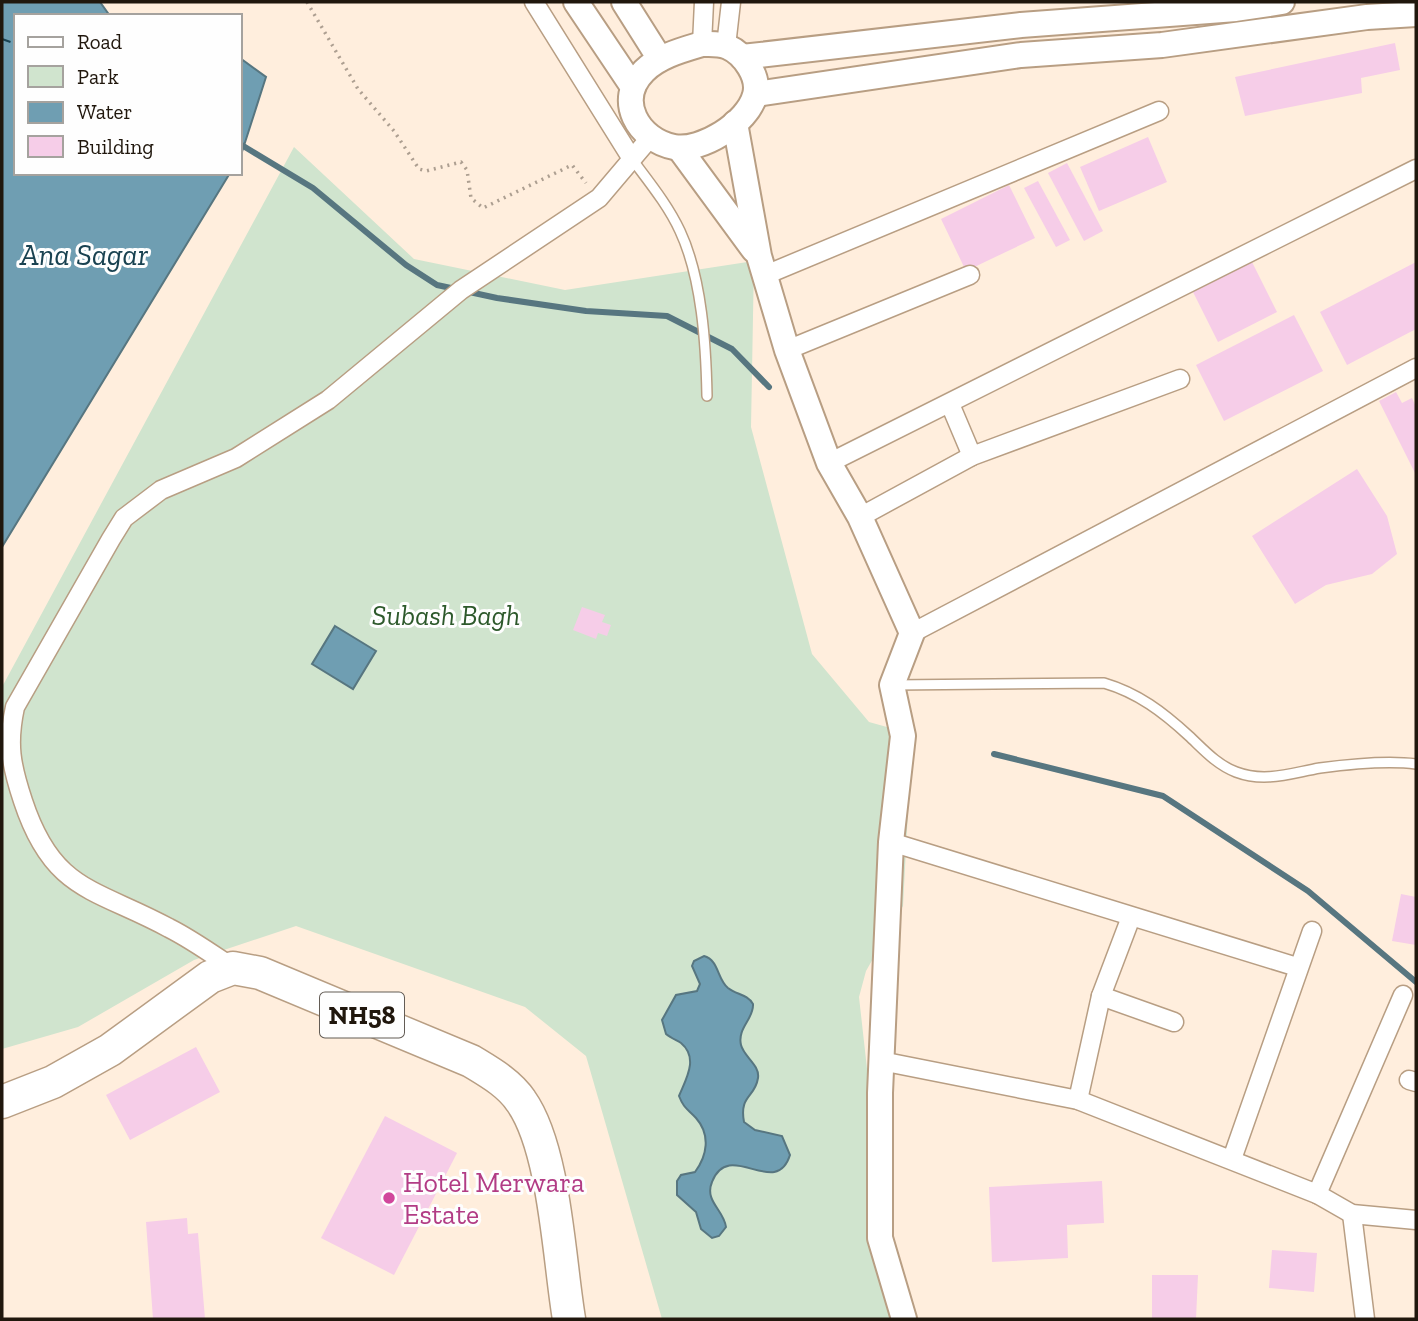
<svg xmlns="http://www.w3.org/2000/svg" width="1418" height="1321" font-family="'Zilla Slab',serif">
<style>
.green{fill:#d0e4ce}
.water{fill:#6f9eb2;stroke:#577680;stroke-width:2}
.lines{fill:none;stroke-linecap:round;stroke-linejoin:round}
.stream{stroke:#577680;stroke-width:6}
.ferry{stroke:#194251;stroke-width:2;stroke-dasharray:9 7;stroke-linecap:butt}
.building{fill:#f6cde8}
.lane-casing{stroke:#b89e83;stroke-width:12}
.street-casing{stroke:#b89e83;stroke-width:21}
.secondary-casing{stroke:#b89e83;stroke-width:28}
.highway-casing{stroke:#b89e83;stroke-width:35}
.path{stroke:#ad9f91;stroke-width:3.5;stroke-dasharray:2 5;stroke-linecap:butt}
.lane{stroke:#fff;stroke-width:9}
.street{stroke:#fff;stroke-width:18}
.secondary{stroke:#fff;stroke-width:24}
.highway{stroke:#fff;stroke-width:32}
.hotel-dot{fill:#d1479c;stroke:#fefefe;stroke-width:2.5}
.labels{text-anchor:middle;stroke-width:6;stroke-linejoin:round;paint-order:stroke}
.shield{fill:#fefefe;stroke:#635c55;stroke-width:2}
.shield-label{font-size:26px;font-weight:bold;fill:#20170d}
.park-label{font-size:28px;font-style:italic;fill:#2d592b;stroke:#fefefe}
.hotel-label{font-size:28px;fill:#b23c85;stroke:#fefefe;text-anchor:start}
.water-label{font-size:30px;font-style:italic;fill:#194251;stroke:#fefefe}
</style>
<rect width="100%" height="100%" fill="#fed"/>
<polygon class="green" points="294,147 414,259 565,290 754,261 751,427 812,654 869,722 912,734 903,906 866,971 859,997 895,1319 662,1319 586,1056 525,1007 296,926 194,960 78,1027 2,1049 2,687"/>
<g class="water">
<polygon points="2,2 100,2 110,16 16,16 16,173 230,173 2,547"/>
<polygon points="240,58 266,77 240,158"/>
<polygon points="335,626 376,651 353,689 312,664"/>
<path d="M704 956C719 960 717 979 728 988 737 995 747 994 753 1004 754 1019 737 1028 741 1045 744 1057 760 1065 758 1078 755 1098 739 1095 744 1122L755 1130 782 1136 790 1155C776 1200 729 1138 712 1182 704 1201 724 1210 726 1227L719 1236 712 1238 701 1229 696 1212 677 1195V1181L681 1175 695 1172C707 1156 711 1135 696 1118 688 1109 684 1109 679 1096 686 1079 699 1058 681 1043 676 1040 671 1038 666 1034L662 1020 676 995 697 991 700 984 692 966 694 961Z"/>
</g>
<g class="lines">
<g class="stream">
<polyline points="240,144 313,188 406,265 437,285 497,298 586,311 667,316 732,349 769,387"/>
<polyline points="994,754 1163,796 1308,891 1416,982"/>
</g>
<polyline class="ferry" points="2,39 16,44"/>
</g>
<g class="building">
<polygon points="1395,43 1400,70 1361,78 1362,93 1245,116 1235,77"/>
<polygon points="1148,137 1167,182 1099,211 1080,167"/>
<polygon points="1067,163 1103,231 1084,241 1048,173"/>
<polygon points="1038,181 1070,240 1056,247 1024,188"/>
<polygon points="1009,185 1035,238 966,271 941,219"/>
<polygon points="1248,254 1277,312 1218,342 1189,284"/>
<polygon points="1416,262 1416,329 1347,365 1320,312"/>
<polygon points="1294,315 1323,371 1224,421 1196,365"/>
<polygon points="1396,392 1402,403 1412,398 1416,407 1416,475 1379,401"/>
<polygon points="1357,469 1387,516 1397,554 1372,574 1326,585 1295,604 1252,536"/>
<polygon points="582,607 605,615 602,622 611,625 607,636 598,633 596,639 573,630"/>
<polygon points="1401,894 1416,897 1416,945 1392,941"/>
<polygon points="196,1047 220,1092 130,1140 106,1095"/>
<polygon points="385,1116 457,1153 394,1275 321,1238"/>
<polygon points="1102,1181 1104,1223 1067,1225 1068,1258 992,1262 989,1187"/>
<polygon points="187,1218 188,1234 198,1233 205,1319 153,1319 146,1222"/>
<polygon points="1272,1250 1317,1253 1314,1292 1269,1288"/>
<polygon points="1152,1275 1198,1275 1196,1319 1152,1319"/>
</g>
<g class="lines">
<defs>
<g id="lane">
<path d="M632 159C649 182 668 205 680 231 702 278 706 345 707 396"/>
<path d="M894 685 1104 683C1138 693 1163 712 1189 736 1203 749 1217 765 1236 772 1265 783 1291 773 1320 768 1350 764 1386 760 1416 764"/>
</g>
<g id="street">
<polyline points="534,2 632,159"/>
<polyline points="702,44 704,2"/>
<polyline points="726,46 731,2"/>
<polyline points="763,276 1159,111"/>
<polyline points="787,350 970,275"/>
<polyline points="950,404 972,456"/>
<polyline points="829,463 1416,169"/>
<polyline points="860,517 972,456 1180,379"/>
<polyline points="912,633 1416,368"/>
<polyline points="891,842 1297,967"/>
<path d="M233 968C212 954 191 939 169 928 95 888 53 892 23 801 11 765 7 744 15 707L111 539 124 518 161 490 236 458 328 400 461 290 599 198 649 139"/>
<polyline points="1101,996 1174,1022"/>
<polyline points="881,1061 1078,1100 1317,1194 1352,1214 1416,1220"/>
<polyline points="1409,1080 1416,1082"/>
<polyline points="1078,1100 1101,996 1131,917"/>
<polyline points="1232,1159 1312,931"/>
<polyline points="1317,1194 1403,995"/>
<polyline points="1352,1214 1365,1319"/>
</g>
<g id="secondary">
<polyline points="576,2 633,87"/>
<polyline points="624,2 660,59"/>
<path d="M702 44C710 44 720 43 728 47 744 54 760 77 755 95 748 123 701 152 674 147 638 140 615 100 644 71 659 56 682 50 702 44Z"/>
<polyline points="742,57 1021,25 1236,9 1282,2"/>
<polyline points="756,94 1021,55 1162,45 1367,17 1416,14"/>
<polyline points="735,123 759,256 787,350 829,463 860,517 912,633 892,685 903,736 891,842 880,1093 880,1238 904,1319"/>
<polyline points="679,148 754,250"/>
</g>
<path id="highway" d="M2 1102 53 1082 110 1050 210 977 233 968 260 973 471 1061C489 1072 509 1083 521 1101 555 1149 559 1260 569 1319"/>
</defs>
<use href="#lane" class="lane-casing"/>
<use href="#street" class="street-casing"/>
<use href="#secondary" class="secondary-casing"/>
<use href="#highway" class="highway-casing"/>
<polyline class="path" points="307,2 358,89 394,131 419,169 426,171 461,162 467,170 471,198 483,208 572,165 586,183"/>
<use href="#lane" class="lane"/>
<use href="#street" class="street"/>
<use href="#secondary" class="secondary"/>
<use href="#highway" class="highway"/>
</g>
<circle class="hotel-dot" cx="389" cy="1198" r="7"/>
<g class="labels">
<rect class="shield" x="320" y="992.5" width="84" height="45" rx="5"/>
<g class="shield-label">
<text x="362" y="1024">NH58</text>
</g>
<g class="park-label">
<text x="446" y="625">Subash Bagh</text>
</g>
<g class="hotel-label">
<text x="403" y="1192">Hotel Merwara<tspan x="403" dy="32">Estate</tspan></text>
</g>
<g class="water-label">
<text x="84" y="265">Ana Sagar</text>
</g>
</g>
<rect width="1418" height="1321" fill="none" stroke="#20170d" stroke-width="7"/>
<rect x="14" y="14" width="228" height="161" fill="#fefefe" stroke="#a5a29e" stroke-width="2"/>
<rect x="28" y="37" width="35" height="10" fill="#ffffff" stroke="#a5a29e" stroke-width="2"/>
<text x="77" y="49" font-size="21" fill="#20170d">Road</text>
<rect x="28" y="66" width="35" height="21" fill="#d0e4ce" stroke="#a5a29e" stroke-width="2"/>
<text x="77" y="84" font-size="21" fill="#20170d">Park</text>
<rect x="28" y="102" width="35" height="21" fill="#6f9eb2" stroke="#a5a29e" stroke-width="2"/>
<text x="77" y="119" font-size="21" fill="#20170d">Water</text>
<rect x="28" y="136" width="35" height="21" fill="#f6cde8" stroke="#a5a29e" stroke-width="2"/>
<text x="77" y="154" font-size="21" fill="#20170d">Building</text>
</svg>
